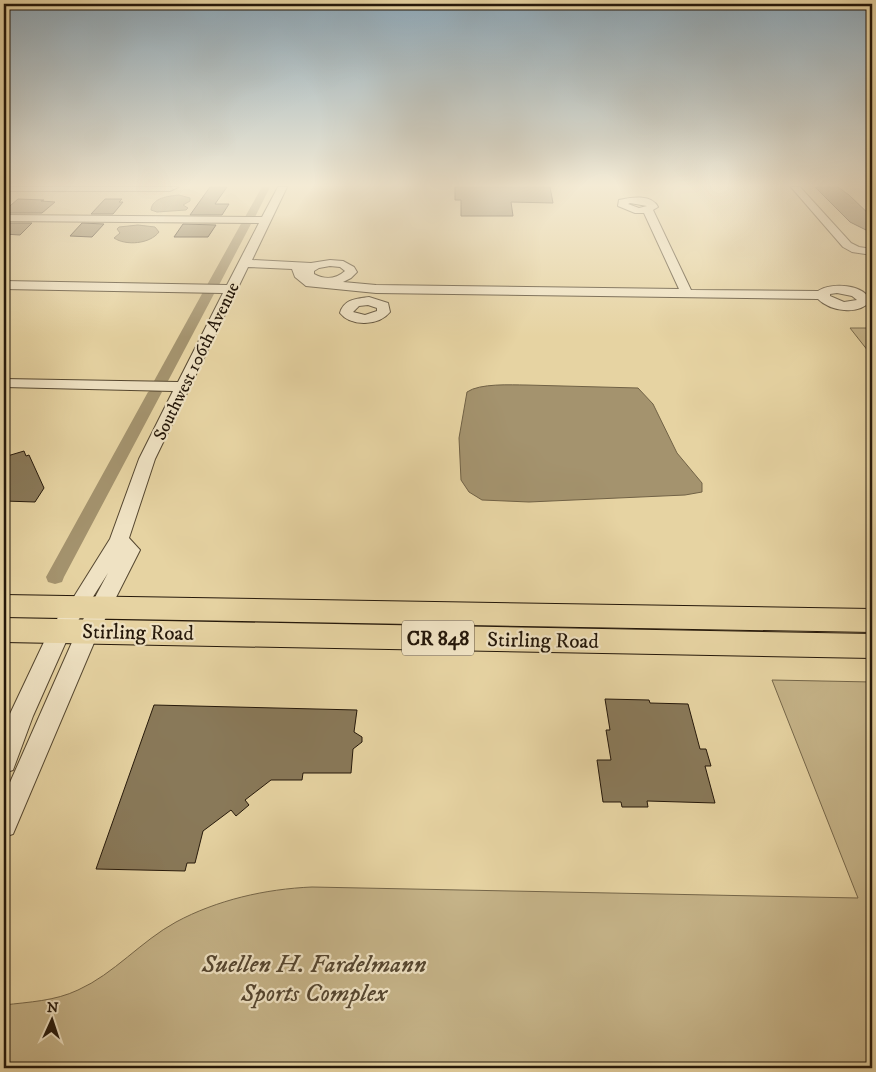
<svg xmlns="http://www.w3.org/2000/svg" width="876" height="1072" font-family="'IM FELL DW Pica',serif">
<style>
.green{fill:#c5b388;stroke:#756649}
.water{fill:#a4936e;stroke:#716246}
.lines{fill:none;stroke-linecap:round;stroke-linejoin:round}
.canal{fill:#a4936e;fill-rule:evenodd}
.building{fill:#897959;stroke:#25180a}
.street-casing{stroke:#554730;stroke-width:2}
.primary-casing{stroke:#25180a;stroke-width:2}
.street{fill:#efe2c3;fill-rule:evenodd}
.primary{fill:#e6d3a2;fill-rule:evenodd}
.labels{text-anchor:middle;stroke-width:4.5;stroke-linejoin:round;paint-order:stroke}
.far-street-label{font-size:18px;fill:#25180a;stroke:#efe2c3}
.shield{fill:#efe2c3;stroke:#625542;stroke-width:1}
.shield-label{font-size:20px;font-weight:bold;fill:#25180a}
.street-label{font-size:21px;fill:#25180a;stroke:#efe2c3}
.near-park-label{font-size:25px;font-style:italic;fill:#554630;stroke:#efe2c3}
</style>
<rect width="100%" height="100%" fill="#e6d3a2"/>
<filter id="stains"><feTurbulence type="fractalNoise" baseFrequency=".004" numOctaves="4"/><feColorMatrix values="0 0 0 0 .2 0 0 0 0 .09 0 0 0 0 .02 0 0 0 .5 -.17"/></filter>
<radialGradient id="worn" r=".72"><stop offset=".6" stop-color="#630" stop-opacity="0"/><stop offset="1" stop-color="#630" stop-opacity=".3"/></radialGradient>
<g class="green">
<polygon points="850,328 872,328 872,356"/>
<path d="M772 680 872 682V1068H4V1005C29 1002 55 1001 78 990 114 974 141 941 176 922 217 900 265 889 312 887L858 898Z"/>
</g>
<g class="water">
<path d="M179 195 190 198V201L183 205 188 208 186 210 157 212 151 210C152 198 168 196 179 195Z"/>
<path d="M138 225 155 227 159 232C150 244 126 246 114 238L120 233 117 229 119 227Z"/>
<path d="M526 385 638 388 653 404 677 453 702 483V492L685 495 529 502 482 500 469 492 461 480 459 438 467 392C480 383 511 385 526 385Z"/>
</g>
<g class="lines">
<g class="canal">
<polygon points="262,187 270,187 255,217 250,220 252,222 219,285 217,287 209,287 207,285 242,222 247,219 245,217"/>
<polygon points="209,289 215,292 168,381 161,385 156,384 154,381 203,292"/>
<polygon points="155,388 162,392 64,577 62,582 55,584 48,582 46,577 148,392"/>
</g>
</g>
<g class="building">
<polygon points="210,187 227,187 215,204 229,204 222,215 190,215"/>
<polygon points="455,187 550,187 553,203 511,202 513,216 461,216 461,200 455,200"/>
<polygon points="815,187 838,187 849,195 872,217 872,233 850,222"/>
<polygon points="18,199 44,200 41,201 55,202 42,213 4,213 4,211"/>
<polygon points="105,199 122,199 119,202 123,202 113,214 91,214"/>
<polygon points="4,223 32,223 20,235 4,234"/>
<polygon points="82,223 104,224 92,237 70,236"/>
<polygon points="183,224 216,225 208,237 174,237"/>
<polygon points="24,451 26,456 29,455 44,488 35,502 4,501 4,457"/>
<polygon points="605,699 649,700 650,703 688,704 700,749 706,749 711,766 705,766 715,803 647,801 648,807 622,807 621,802 603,802 597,760 611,760 606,730 610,730"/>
<polygon points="154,705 357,710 354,732 362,737 362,742 353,749 351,773 303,773 302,780 271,780 245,800 249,805 236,816 231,810 203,831 195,863 187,863 185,871 96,869"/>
</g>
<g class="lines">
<defs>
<g id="street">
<polygon points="4,187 178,187 170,191 4,191"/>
<path d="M278 187H287L252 260 311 263 330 260 343 261 354 267 357 272 351 278 343 282 376 285 679 289 644 213H635L618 206 619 200C631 197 652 194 658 207L653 210 691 290 818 291C831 282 865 284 870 301 859 316 830 311 818 299L376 293 306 286 295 277 292 269 248 267 155 459 129 538 140 550 99 631 13 834 4 837V796L77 631 108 573 69 635 33 716 13 770 4 773V730L9 716 52 625 70 603 110 539 139 459 173 391 4 387V379L178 382 223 293 4 289V281L227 285 259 223 4 221V215L262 217ZM630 203 647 206 639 208 628 204ZM330 266 340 267 345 271C336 279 325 280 314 274V271L319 268ZM837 293 852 296 857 300 844 302 830 296V294Z"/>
<polygon points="791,187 800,187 851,243 859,247 872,249 872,255 852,252 843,247"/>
<path d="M369 297 388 303 390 312C379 326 351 327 340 313 344 299 356 299 369 297ZM368 305 377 308V311L365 315 353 312 359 306Z"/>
</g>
<g id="primary">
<polygon points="4,595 872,609 872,632 4,617"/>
<polygon points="4,618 872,634 872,658 4,642"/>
</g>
</defs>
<use href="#street" class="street-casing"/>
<use href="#primary" class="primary-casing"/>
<use href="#street" class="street"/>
<use href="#primary" class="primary"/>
</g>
<linearGradient id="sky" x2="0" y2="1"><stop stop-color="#8da7b7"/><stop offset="0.55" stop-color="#f4ebd5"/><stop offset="1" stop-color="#f4ebd5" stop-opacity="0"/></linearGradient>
<rect width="876" height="337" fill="url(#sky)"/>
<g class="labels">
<g class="far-street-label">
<text transform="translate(196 361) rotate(-64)" y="6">Southwest 106th Avenue</text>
</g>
<rect class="shield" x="402" y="620.5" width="72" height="35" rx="4"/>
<g class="shield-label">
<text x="438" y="645">CR 848</text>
</g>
<g class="street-label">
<text transform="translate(138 632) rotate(1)" y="7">Stirling Road</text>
<text transform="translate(543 640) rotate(1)" y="7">Stirling Road</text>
</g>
<g class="near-park-label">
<text x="314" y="972">Suellen H. Fardelmann<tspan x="314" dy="29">Sports Complex</tspan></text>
</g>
</g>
<rect width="876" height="1072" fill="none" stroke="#e6d3a2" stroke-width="20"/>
<rect x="5" y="5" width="866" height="1062" fill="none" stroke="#25180a" stroke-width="2.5"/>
<rect x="10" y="10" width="856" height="1052" fill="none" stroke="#25180a"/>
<g transform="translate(52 1020) rotate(3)" stroke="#efe2c3" stroke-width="4" paint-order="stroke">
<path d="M0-4L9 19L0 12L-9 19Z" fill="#25180a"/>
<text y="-8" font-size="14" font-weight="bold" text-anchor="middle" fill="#25180a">N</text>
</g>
<rect width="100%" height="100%" filter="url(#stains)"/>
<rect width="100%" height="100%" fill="url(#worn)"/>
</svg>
